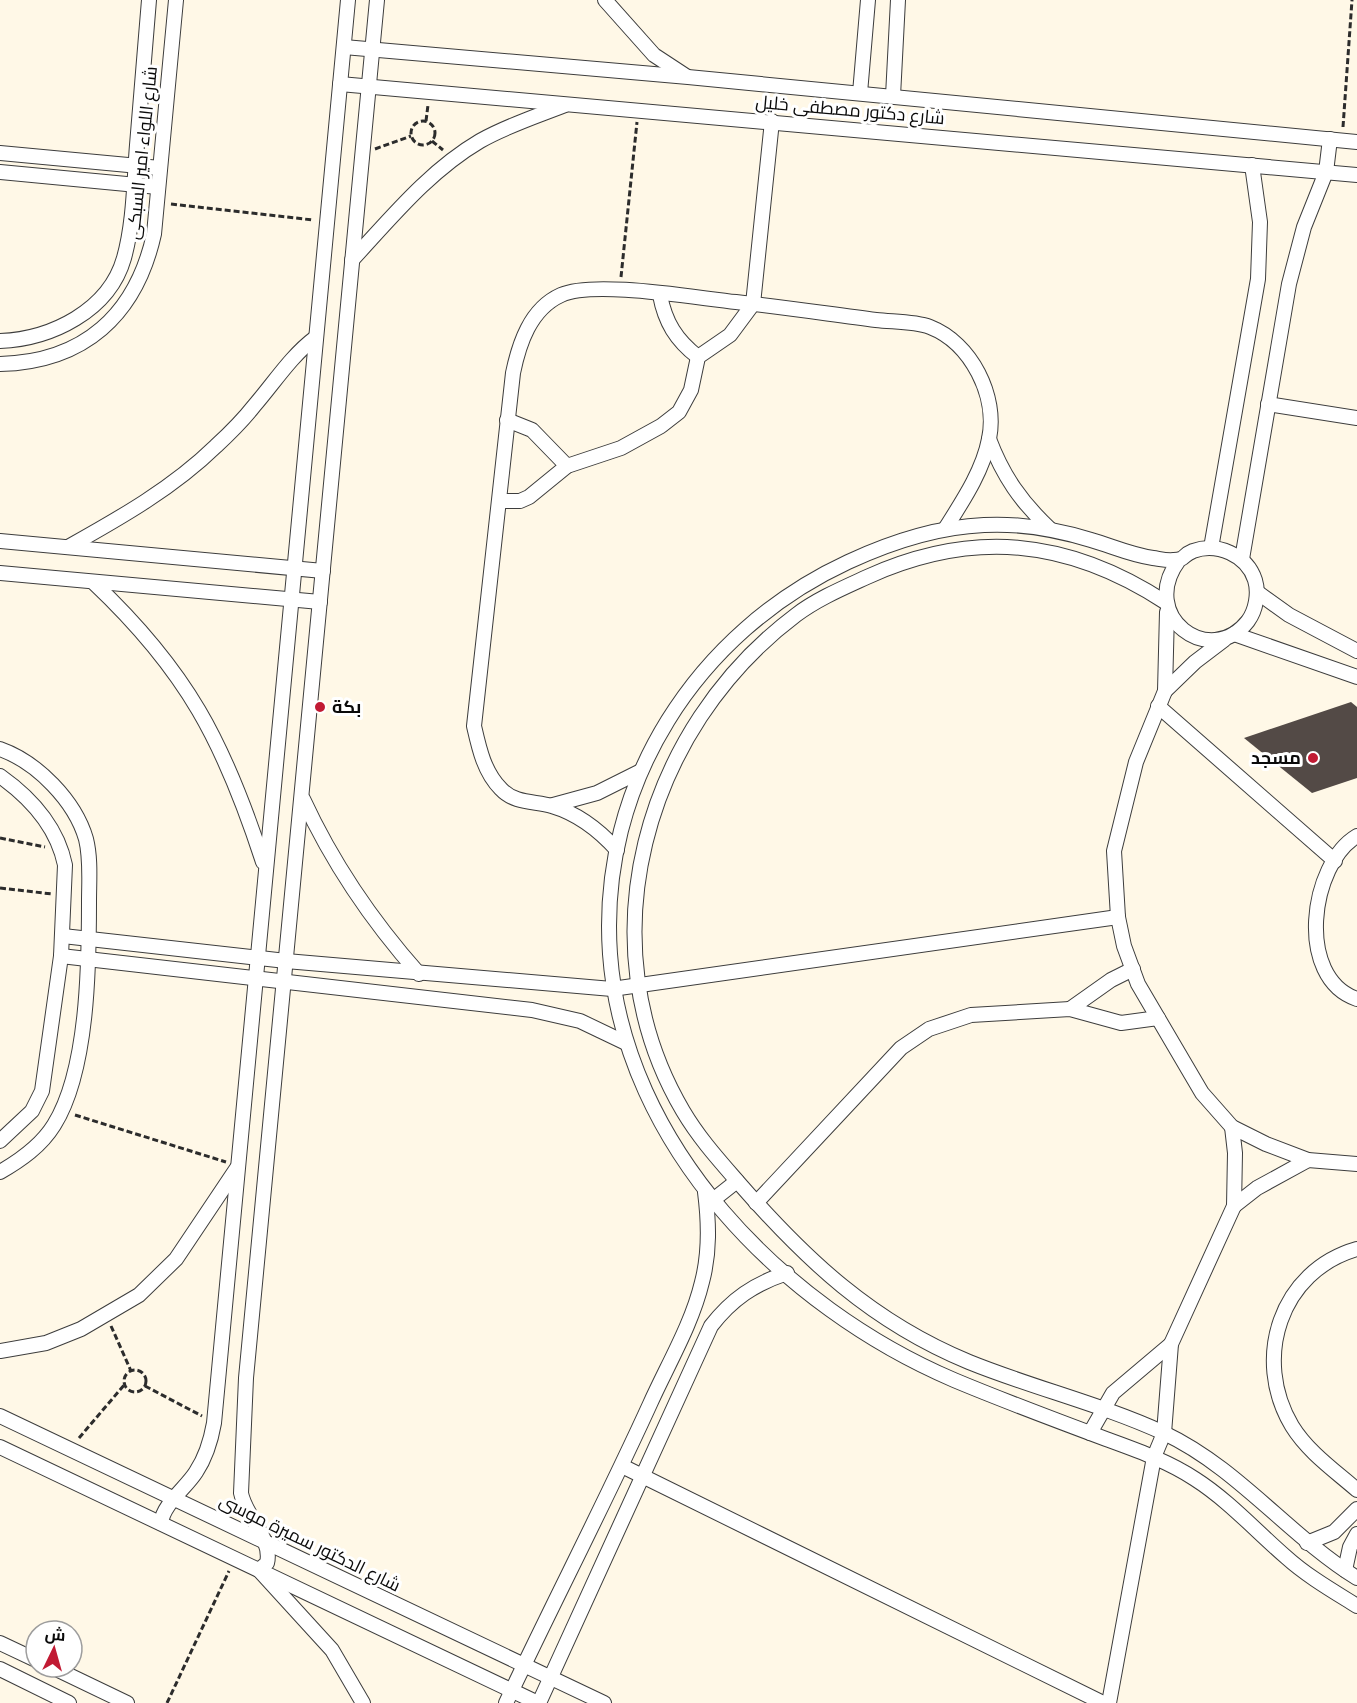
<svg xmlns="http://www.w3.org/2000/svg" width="1357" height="1703" font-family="'Playfair Display',Cairo,serif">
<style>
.building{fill:#534a46}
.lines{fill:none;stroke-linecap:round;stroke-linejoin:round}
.street-casing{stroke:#3d3d3d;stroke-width:16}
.path{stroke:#2c2c2c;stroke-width:3;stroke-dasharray:6 3;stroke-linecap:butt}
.street{stroke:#fff;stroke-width:14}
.poi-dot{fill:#c11a33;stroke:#fff;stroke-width:2}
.labels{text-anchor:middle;stroke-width:6;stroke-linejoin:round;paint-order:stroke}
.street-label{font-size:18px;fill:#0a0a0a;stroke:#fff}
.poi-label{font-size:18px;font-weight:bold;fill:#0a0a0a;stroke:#fff;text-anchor:start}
</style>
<rect width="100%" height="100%" fill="#fff8e7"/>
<polygon class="building" points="1351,702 1357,707 1357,778 1312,793 1244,738"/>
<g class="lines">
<defs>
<g id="street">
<polyline points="605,0 654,55 686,76"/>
<polyline points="344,47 688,77 1357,142"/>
<polyline points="340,84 1357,175"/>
<polyline points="860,93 868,0"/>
<polyline points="893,96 898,0"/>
<polyline points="0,153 160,168"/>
<polyline points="0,172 158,187"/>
<path d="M352 260C391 218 429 171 480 141 506 126 537 116 565 105"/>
<path d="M660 295C665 322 676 340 698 357"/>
<path d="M0 341C51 339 109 311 124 258 134 222 134 182 137 145 141 97 145 48 149 0"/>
<path d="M0 364C84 362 136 315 154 234L176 0"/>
<polyline points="1268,404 1357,418"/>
<polyline points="507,420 532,430 567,466"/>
<path d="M989 439C1003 476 1021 502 1050 529"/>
<polyline points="500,501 520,501 529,497 567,466 621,448 661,426 679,412 691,390 698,357 730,335 753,304 772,121"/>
<polyline points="0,541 323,571"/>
<path d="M68 547C120 518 173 488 216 446 229 434 243 420 254 406 274 383 291 356 315 338"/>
<polyline points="1211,548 1258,279 1260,222 1252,165"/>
<polyline points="1242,559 1289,284 1304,227 1326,172 1330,139"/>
<path d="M1179 560C1137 616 1210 670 1248 621 1256 610 1259 593 1255 580 1247 555 1217 542 1193 551 1181 556 1187 559 1174 560 1167 561 1160 559 1153 558 1131 555 1112 546 1091 540 1055 529 1021 523 984 525 937 527 891 542 848 562 697 632 598 784 610 954 624 1146 783 1307 954 1380 1004 1401 1055 1420 1106 1439 1136 1450 1168 1461 1195 1479 1228 1500 1256 1531 1286 1557 1307 1576 1333 1591 1357 1606"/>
<polyline points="0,573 320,602"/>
<path d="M94 583C187 671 224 742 263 862"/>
<polyline points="1257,592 1289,615 1357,651"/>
<path d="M1165 602C1068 539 973 529 867 577 843 588 817 599 796 615 644 729 584 943 683 1111 699 1138 718 1159 738 1182 806 1260 872 1322 969 1362 1033 1388 1101 1404 1164 1433 1238 1468 1288 1535 1357 1578"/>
<polyline points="1167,612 1165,691 1136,762 1114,851 1118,917 1124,946 1138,984 1202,1093 1232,1127 1266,1144 1308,1160 1357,1164"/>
<polyline points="1234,634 1357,677"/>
<polyline points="1165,691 1195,662 1224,640"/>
<polyline points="1158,706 1335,861"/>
<path d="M0 749C37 762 75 801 86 839 91 859 89 881 89 902 89 965 88 1071 54 1125 41 1146 21 1160 0 1172"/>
<path d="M0 776C31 798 57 826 65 865L61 956 42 1091 32 1111 0 1141"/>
<path d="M303 799C333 864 371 920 419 974"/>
<polyline points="553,805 597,793 641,771"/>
<path d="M1357 836C1310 864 1295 978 1357 999"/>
<path d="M617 850C599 830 579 814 552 806 535 801 515 804 501 789 484 772 479 748 474 726L513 373C519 344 530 309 561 295 594 280 696 298 736 302 783 307 829 314 876 320 893 322 914 321 930 327 971 343 998 396 989 439 983 471 962 502 945 529"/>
<polyline points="63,936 286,961 612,989 1118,917"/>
<polyline points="61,956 532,1010 580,1021 626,1043"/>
<polyline points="1070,1009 1111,980 1133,969"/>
<polyline points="713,1200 737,1181"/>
<polyline points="756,1203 901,1048 929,1029 971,1015 1070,1009 1121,1023 1158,1018"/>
<polyline points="1234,1206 1257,1188 1308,1160"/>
<path d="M1357 1249C1280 1271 1252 1359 1292 1426 1308 1452 1334 1470 1357 1490"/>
<polyline points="0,1351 46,1343 81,1329 139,1295 176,1259 237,1168"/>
<polyline points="0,1416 604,1703"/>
<polyline points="1090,1433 1113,1393 1171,1344"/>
<polyline points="0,1447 538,1703"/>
<polyline points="622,1466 1103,1703"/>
<path d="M161 1523C163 1504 186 1488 196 1472 206 1457 211 1440 214 1423L348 0"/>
<polyline points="1307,1543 1334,1532 1357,1509"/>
<polyline points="1345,1570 1350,1547 1357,1534"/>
<polyline points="0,1643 36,1660"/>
<polyline points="52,1667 127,1703"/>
<polyline points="0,1669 69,1703"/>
<path d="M363 1703 332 1650 259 1570 267 1563C273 1539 245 1516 241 1493L246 1378 377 0"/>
<path d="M506 1703C553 1603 604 1505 650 1404 668 1364 692 1324 702 1282 710 1252 709 1223 705 1192"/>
<path d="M539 1703 711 1326C732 1299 754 1284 787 1273"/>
<polyline points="1109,1703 1154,1457 1164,1433 1171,1344 1234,1206 1235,1153 1232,1127"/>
</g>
</defs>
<use href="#street" class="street-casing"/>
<g class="path">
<polyline points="426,121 428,105"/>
<circle cx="423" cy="133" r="12"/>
<polyline points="1343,127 1352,0"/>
<polyline points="432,141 443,150"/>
<polyline points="375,149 411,136"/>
<polyline points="171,204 313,220"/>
<polyline points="621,277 637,122"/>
<polyline points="0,838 45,847"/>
<polyline points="0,888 52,894"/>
<polyline points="75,1115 226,1162"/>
<polyline points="111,1326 131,1371"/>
<circle cx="135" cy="1381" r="11"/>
<polyline points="145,1386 202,1416"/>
<polyline points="79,1438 125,1384"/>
<polyline points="167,1703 229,1571"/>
</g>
<use href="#street" class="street"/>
</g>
<g class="poi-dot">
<circle cx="320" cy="707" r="6"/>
<circle cx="1313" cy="758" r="6"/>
</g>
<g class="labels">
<g class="street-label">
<text transform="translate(850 110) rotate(5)" y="6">شارع دكتور مصطفى خليل</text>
<text transform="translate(142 153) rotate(-84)" y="6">شارع اللواء امير السبكى</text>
<text transform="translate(310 1543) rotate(26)" y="6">شارع الدكتور سميرة موسى</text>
</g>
<g class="poi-label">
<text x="332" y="713">بكة</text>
<text x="1301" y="764" text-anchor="end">مسجد</text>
</g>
</g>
<g transform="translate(54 1649) rotate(5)"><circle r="28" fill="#ffffff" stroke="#9d9d9d" stroke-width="1.5"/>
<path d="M0-4.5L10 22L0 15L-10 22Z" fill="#c11a33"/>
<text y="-9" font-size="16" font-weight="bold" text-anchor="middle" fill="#0a0a0a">ش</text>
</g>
</svg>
